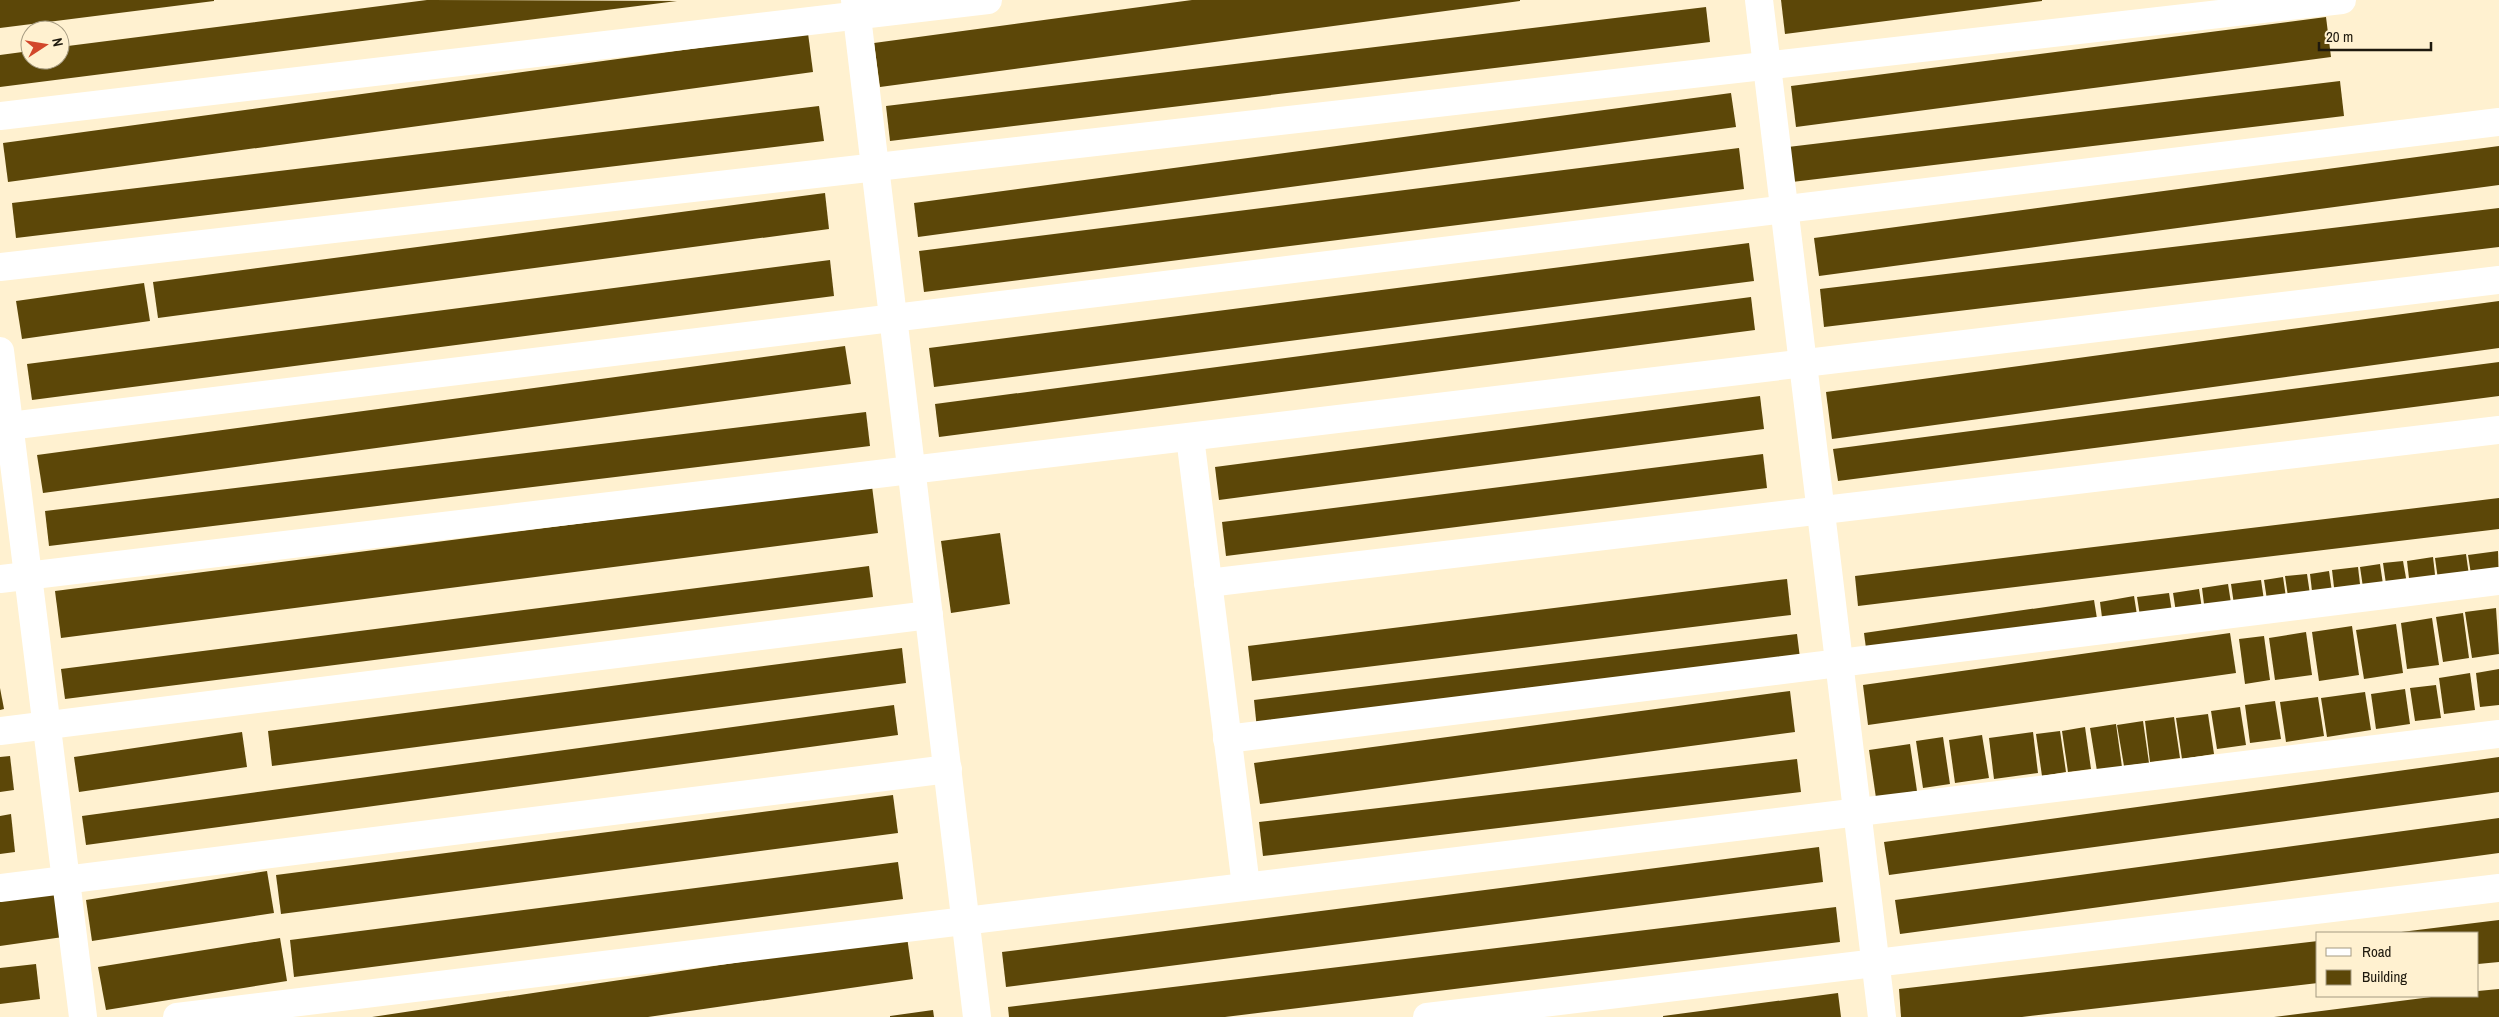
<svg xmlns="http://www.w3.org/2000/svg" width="2499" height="1017" font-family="'Archivo Narrow',sans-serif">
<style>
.building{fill:#5c4708}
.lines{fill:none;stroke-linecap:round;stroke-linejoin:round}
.minor{stroke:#fff;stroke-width:28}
</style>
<rect width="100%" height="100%" fill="#fff1d0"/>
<g class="building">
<polygon points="0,0 214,0 214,1 0,28"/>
<polygon points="427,0 677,1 0,87 0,55 30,51 30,60 60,60 60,47"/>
<polygon points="1192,0 1520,0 1520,1 880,87 874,43"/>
<polygon points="1781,0 2042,0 2042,1 1785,34"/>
<polygon points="1706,7 1710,42 890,141 886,106"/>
<polygon points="2326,17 2331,57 1796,127 1791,86"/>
<polygon points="808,33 813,72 8,182 3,143"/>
<polygon points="2340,81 2344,116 1792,182 1788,147"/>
<polygon points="1731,93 1736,127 918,237 914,203"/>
<polygon points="819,106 824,141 16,238 12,203"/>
<polygon points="2499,146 2499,185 1819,276 1814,238"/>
<polygon points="1739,148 1744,189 924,292 919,251"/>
<polygon points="825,193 829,229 158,318 153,282"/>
<polygon points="2499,208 2499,247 1824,327 1820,289"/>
<polygon points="1749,243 1754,281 934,387 929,348"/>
<polygon points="830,260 834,296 32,400 27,364"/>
<polygon points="144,283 150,321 22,339 16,301"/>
<polygon points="1751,297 1755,330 939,437 935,404"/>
<polygon points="2499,301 2499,348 1832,439 1826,392"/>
<polygon points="845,346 851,384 43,493 37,455"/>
<polygon points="2499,362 2499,396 1838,481 1833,449"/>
<polygon points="1760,396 1764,429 1219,500 1215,467"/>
<polygon points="866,412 870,446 49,546 45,511"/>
<polygon points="1763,454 1767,488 1226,556 1222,522"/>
<polygon points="872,486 878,533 61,638 55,591"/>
<polygon points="2499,498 2499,529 1858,606 1855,576"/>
<polygon points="1000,533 1010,604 951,613 941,541"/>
<polygon points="2498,551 2499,590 2474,593 2468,555"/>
<polygon points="2466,554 2471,590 2440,594 2435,558"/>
<polygon points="2433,557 2437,592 2411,595 2407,561"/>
<polygon points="2403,561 2409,595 2388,598 2383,563"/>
<polygon points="2380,564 2385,598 2365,601 2360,567"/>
<polygon points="869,566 873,597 65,699 61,669"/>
<polygon points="2358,567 2362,601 2336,604 2332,570"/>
<polygon points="2329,571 2334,606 2314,608 2310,574"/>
<polygon points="2307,574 2312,608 2290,610 2285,576"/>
<polygon points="2283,577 2288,611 2269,613 2264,580"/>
<polygon points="1787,579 1791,615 1252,681 1248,646"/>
<polygon points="2261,580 2266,614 2236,618 2231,584"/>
<polygon points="2228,584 2233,616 2206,620 2202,588"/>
<polygon points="2199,589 2204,622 2178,625 2173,593"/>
<polygon points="2169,593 2174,625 2142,629 2137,597"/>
<polygon points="2134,596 2139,628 2104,633 2100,602"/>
<polygon points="2094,600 2099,631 1868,664 1864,633"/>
<polygon points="2496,608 2499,654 2472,658 2465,612"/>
<polygon points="2463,613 2469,658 2443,662 2436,617"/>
<polygon points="2432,618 2439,665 2407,669 2401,623"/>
<polygon points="2396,624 2403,673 2364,679 2356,630"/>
<polygon points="2352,626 2359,675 2319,681 2312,632"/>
<polygon points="2306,632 2312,675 2275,680 2269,638"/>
<polygon points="2230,633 2236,673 1868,725 1863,685"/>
<polygon points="1797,634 1802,674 1258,739 1254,700"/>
<polygon points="2264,636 2270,680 2245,684 2239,639"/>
<polygon points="902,648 906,683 272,766 268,731"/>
<polygon points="2499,669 2499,705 2480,707 2476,673"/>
<polygon points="2470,673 2475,710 2444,714 2439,678"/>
<polygon points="2436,685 2441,718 2415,721 2410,688"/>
<polygon points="0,688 4,709 0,710"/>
<polygon points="2405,689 2410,724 2376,729 2371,694"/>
<polygon points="1790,691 1795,732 1260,804 1254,763"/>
<polygon points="2365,692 2371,730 2327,737 2321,698"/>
<polygon points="2318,697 2324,736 2286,742 2280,702"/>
<polygon points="2275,701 2281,739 2250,743 2245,705"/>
<polygon points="894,705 898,735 86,845 82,816"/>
<polygon points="2240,707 2246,745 2217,749 2211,711"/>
<polygon points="2208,714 2214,754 2182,759 2176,718"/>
<polygon points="2174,717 2180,758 2150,762 2145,721"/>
<polygon points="2143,721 2149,763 2124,766 2117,725"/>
<polygon points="2116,724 2122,767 2097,771 2090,728"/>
<polygon points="2085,727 2091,769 2068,772 2062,731"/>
<polygon points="2060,731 2066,772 2042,776 2036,734"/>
<polygon points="242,732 247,767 79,792 74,757"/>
<polygon points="2033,732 2038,773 1994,779 1989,738"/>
<polygon points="1982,735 1989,778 1955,783 1949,740"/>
<polygon points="1943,737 1950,784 1923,788 1916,741"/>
<polygon points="1910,744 1917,791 1876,798 1869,750"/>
<polygon points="10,756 14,790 0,792 0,757"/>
<polygon points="2499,757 2499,792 1889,875 1884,842"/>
<polygon points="1797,759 1801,792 1263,856 1259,822"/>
<polygon points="893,795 898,833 281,914 276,875"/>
<polygon points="11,814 15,852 0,854 0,816"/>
<polygon points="2499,818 2499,853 1900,934 1895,900"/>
<polygon points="1819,847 1823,882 1006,987 1002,952"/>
<polygon points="898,862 903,899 294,977 290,940"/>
<polygon points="267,871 274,913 92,941 86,900"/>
<polygon points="57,891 63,937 0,946 0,899"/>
<polygon points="1836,907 1840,942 1225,1017 1009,1017 1008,1007"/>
<polygon points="2499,920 2499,962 2478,964 2478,933 2393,933"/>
<polygon points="907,937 913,979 648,1017 372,1017"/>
<polygon points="280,938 287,981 106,1010 98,967"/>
<polygon points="2318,941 2318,983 2022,1017 1901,1017 1899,989"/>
<polygon points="36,964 40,999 0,1004 0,968"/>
<polygon points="2499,989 2499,1017 2274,1017 2439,996 2478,996 2478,991"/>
<polygon points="1838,993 1841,1017 1663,1017 1663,1016"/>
<polygon points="933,1010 934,1017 890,1017 890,1016"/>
</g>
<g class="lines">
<g class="minor">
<polyline points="855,0 977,1017"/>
<polyline points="1759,0 1882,1017"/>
<polyline points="0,116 988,0"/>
<polyline points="0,267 2342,0"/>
<polyline points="0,351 83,1017"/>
<polyline points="0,427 2499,122"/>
<polyline points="1190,437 1246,886"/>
<polyline points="0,579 2499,280"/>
<polyline points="1208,583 2499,430"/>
<polyline points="0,731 929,615"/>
<polyline points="1227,739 2499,581"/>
<polyline points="0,888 948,769"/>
<polyline points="177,1017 2499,734"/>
<polyline points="1427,1017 2499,888"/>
</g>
</g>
<rect x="2316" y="932" width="162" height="65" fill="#fff1d0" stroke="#a59b82"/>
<rect x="2326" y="948" width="25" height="8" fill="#ffffff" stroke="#a59b82"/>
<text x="2362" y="957" font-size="15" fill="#1e190d">Road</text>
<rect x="2326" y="970" width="25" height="15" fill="#5c4708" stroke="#a59b82"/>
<text x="2362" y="982" font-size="15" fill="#1e190d">Building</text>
<g transform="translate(45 45) rotate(78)"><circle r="24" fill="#fff1d0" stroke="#a59b82"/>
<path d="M0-4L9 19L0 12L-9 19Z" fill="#d2472b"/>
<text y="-8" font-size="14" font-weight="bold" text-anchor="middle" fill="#1e190d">N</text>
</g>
<path d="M2319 42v8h112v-8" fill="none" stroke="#1e190d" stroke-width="2.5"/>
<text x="2326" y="42" font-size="15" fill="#1e190d" stroke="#fff1d0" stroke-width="4" paint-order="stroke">20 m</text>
</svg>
